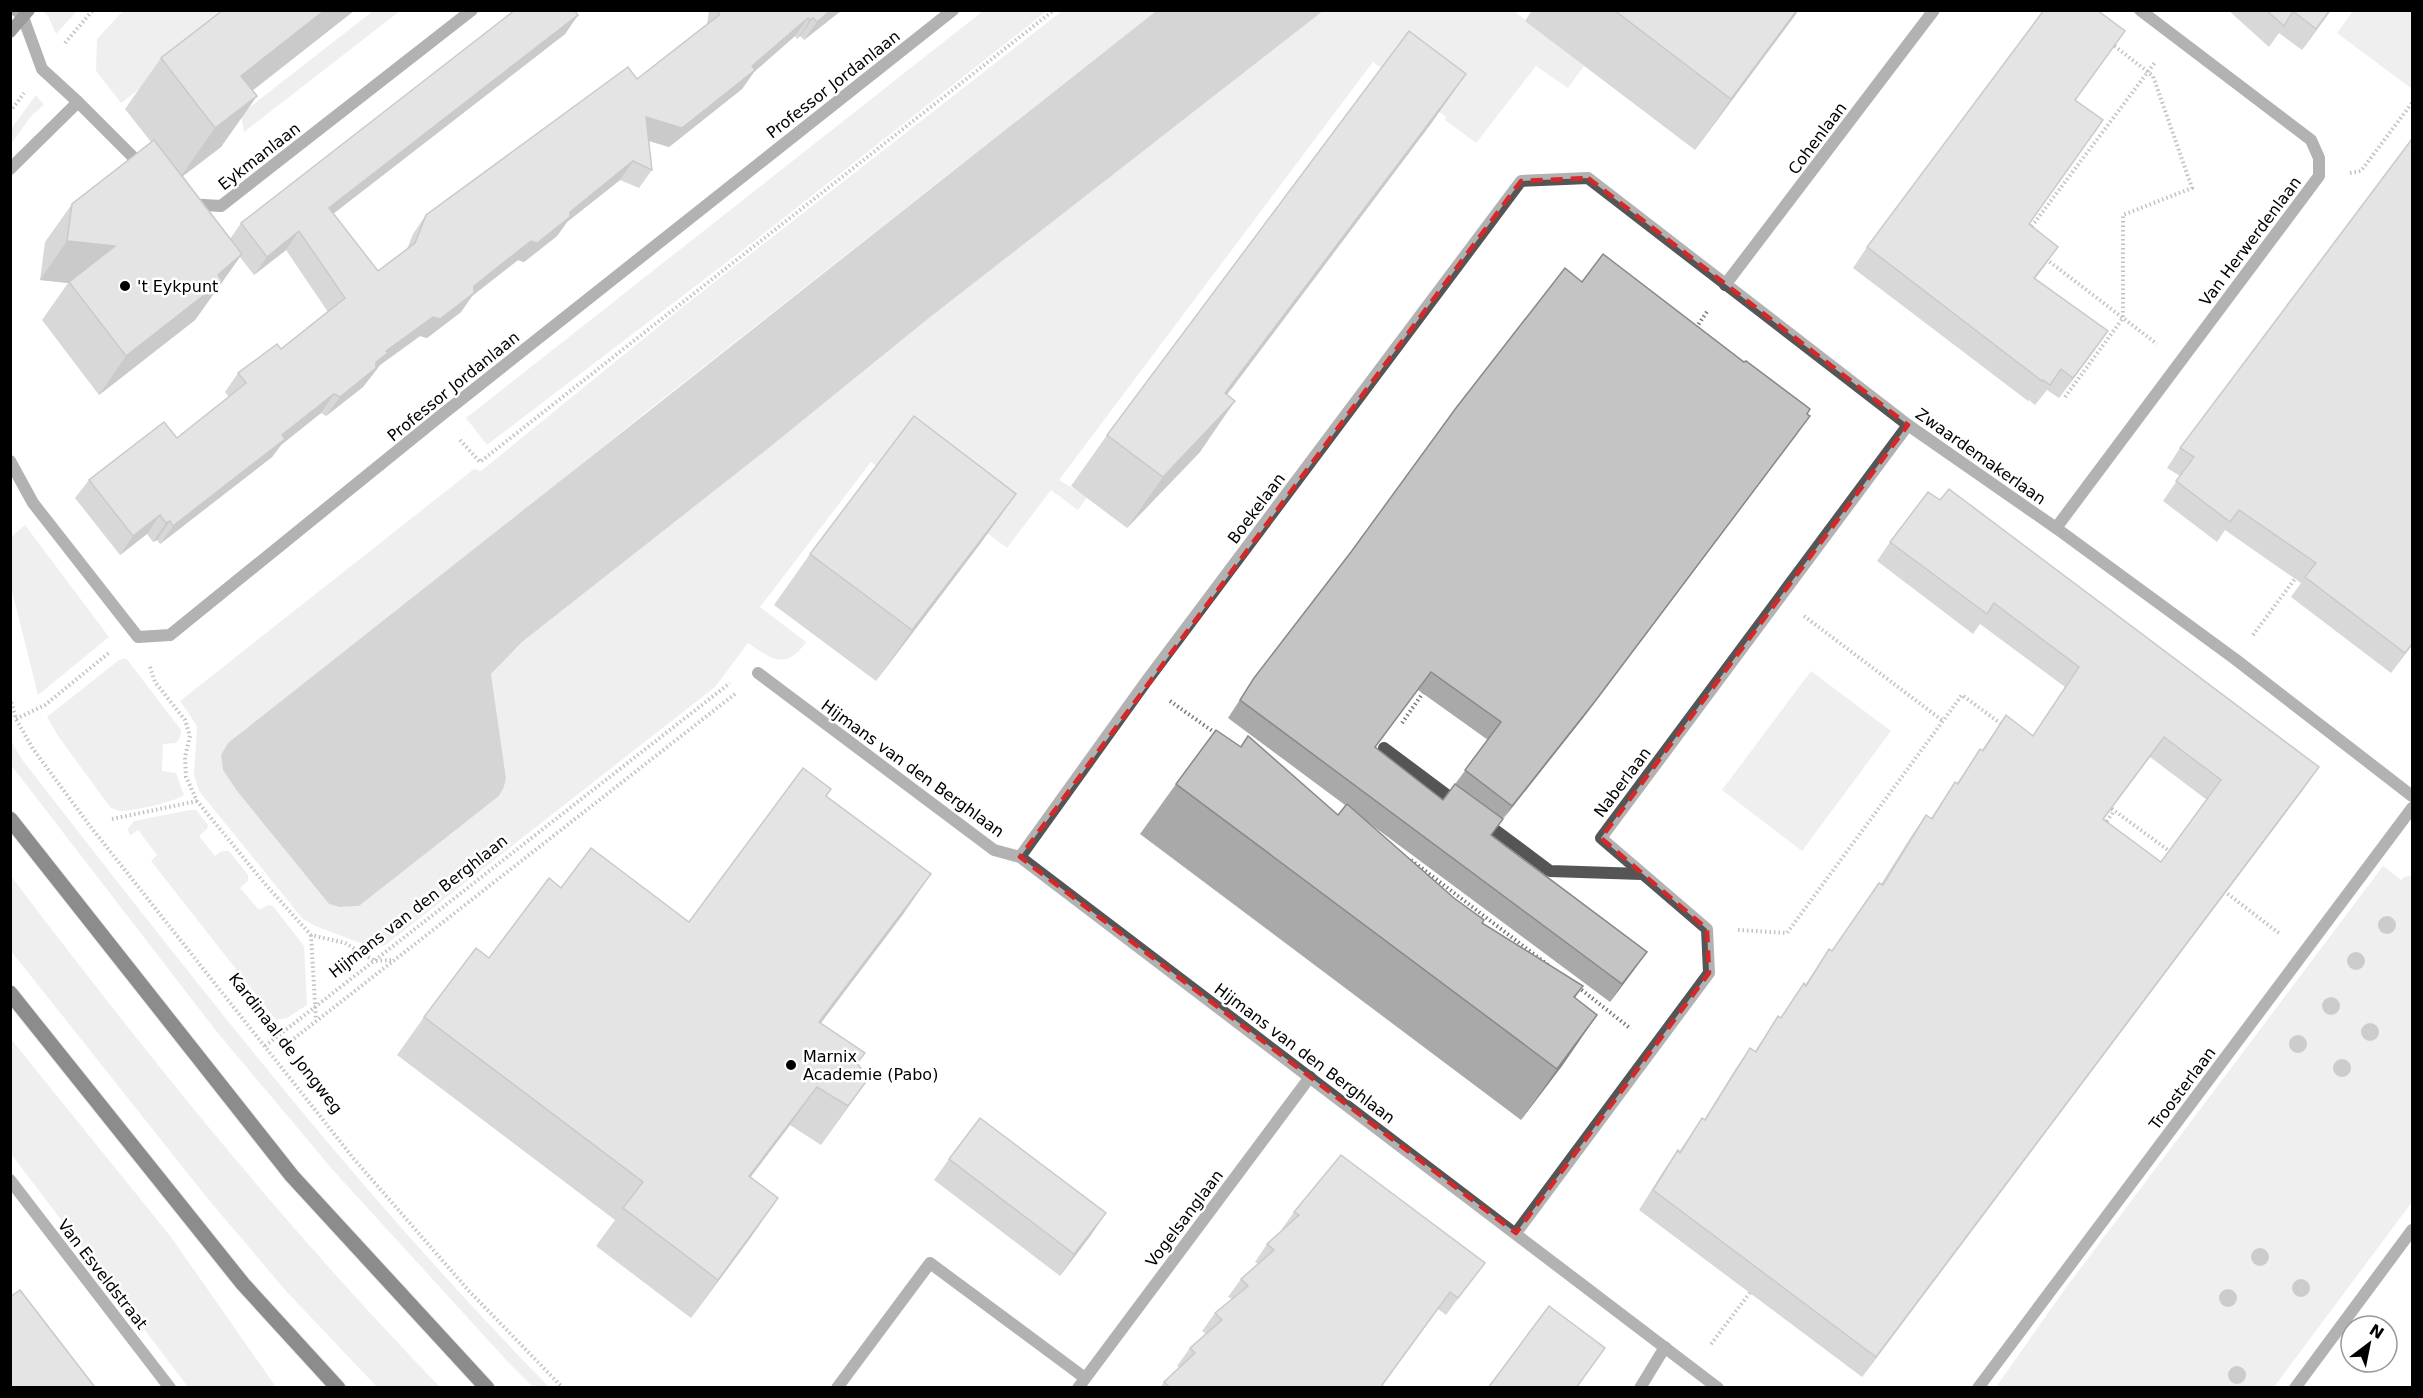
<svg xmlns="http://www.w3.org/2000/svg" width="2423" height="1398" font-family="'DejaVu Sans',sans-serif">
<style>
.green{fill:#dcdcdc}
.water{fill:#a3a3a3}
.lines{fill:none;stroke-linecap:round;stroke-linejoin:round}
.primary-casing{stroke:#dbdbdb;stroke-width:17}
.path{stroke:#777;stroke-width:4;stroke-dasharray:1.5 3;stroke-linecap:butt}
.service{stroke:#555;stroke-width:12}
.minor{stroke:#555;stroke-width:12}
.secondary{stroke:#222;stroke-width:12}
.primary{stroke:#000;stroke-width:15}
.tree{fill:#8f8f8f}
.wall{fill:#a9a9a9;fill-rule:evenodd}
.shaded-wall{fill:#898989}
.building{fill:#c4c4c4;stroke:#898989;stroke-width:1.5;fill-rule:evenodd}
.marked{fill:none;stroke:#d62828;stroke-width:4.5;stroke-dasharray:12 8;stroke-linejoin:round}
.poi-dot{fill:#000;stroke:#fff;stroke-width:2}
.labels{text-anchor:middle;stroke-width:5;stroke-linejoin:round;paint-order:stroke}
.street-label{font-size:16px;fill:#000;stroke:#fff}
.poi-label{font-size:16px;fill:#000;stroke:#fff;text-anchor:start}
</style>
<rect width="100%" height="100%" fill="#fff"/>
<g class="green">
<polygon points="46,11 46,10 77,11 56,34 48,16 44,13"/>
<polygon points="123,11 241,11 121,103 96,71 97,39"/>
<polygon points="373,11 400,11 244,132 241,114"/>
<polygon points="983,11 1047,11 748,246 487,445 466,418"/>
<path d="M1062 11H1156L646 412 221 755 223 770 237 791 329 904 339 907 359 906 499 796 504 787 506 778 491 674 522 642 765 451 929 318 1323 11H1514L1584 66 1568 88 1536 66 1476 143 1445 120 1446 117 1373 62 1059 480 1087 497 1078 510 1051 490 1007 548 918 482 910 491 871 462 760 607 806 642C786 671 771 659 748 643L715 687 384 946 371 947 315 926 302 918 199 791 194 775 197 726 180 701 474 469 481 471 685 305Z"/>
<polygon points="2353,11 2412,11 2412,89 2337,33"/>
<polygon points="36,95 44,105 32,115 11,144 11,129"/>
<polygon points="25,525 109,637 38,695 11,587 11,537"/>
<path d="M126 658 181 730 180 738 176 743 163 744 162 771 176 773 184 795C178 801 130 812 119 811 118 810 111 808 110 807L58 736 47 717 119 660Z"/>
<polygon points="1811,671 1891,731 1802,851 1722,790"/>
<path d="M10 739 21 758C189 974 357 1191 549 1387H533L508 1362 332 1169 217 1032 11 765Z"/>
<polygon points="190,810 196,810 208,825 207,829 199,836 215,856 222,851 229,851 248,875 248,881 240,888 259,910 268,905 273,906 304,946 307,1005 287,1018 276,1020 151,861 157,855 138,830 131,835 129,834 128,829 134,821"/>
<polygon points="2383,866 2401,880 2404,877 2412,875 2412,1202 2274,1387 1996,1387 2065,1289"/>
<path d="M11 876C145 1053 285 1227 440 1387H377L286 1291 208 1199 11 951Z"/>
<polygon points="11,1039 171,1237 276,1387 188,1387 11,1154"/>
</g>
<polygon class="water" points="1156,11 1323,11 929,318 765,451 522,642 491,674 506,778 504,787 499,796 359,906 339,907 329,904 237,791 223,770 221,755 228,743"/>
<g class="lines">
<defs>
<g id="primary">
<polyline points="10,819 292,1176 487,1388"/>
<polyline points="10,993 243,1284 338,1388"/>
</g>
</defs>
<use href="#primary" class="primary-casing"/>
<g class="path">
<polyline points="65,43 93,10"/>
<polyline points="10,112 24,93"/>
<polyline points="2350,173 2361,171 2412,103"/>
<polyline points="2029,230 2156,61"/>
<polyline points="2046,259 2157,344"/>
<polyline points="1696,328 1708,310"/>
<polyline points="2065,397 2123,318 2123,215 2192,188 2153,76 2112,44"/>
<polyline points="460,440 480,462 1054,10"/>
<polyline points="1804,616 1943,721"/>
<polyline points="2253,635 2297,576"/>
<polyline points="150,667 155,682 185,720 190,736 185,757 186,777 197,801 265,884 311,935 345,943 375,961 392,960"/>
<polyline points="10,698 16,719 33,749 90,826 354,1159 469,1291 563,1388"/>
<polyline points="1170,701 1218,735"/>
<polyline points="16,719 45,705 110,652"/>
<polyline points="1402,723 1425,690"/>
<polyline points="2108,806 2172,853"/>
<polyline points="112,819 197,801"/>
<polyline points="2104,825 2114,811"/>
<polyline points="1411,860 1548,965"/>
<polyline points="2224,891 2280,934"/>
<polyline points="1738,930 1787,933 1962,695 2004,726"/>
<polyline points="311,935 316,1020"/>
<polyline points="1578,987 1631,1029"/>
<polyline points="287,1044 735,694"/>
<polyline points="265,1046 730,683"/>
<polyline points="1711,1344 1752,1290"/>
</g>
<g class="service">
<polyline points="78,102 143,167"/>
<polyline points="187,204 221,206 472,10"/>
<polyline points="1384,748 1459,804"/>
<polyline points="1483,821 1550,871 1642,874"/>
</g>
<g class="minor">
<polyline points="10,169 78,102 42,69 23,17 16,10"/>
<polyline points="1725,285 1934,10"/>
<polyline points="10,461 33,503 138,637 170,635 439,417 953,10"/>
<polyline points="2056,528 2319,176 2319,158 2311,140 2140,10"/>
<polyline points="758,673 994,850 1020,857 1718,1388"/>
<polyline points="1020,857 1145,683 1521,181 1588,178 1908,425 2056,528 2235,659 2412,796"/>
<polyline points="10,1180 170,1388"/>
<polyline points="1516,1233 1709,973 1707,929 1601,838 1908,425"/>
<polyline points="837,1388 930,1263 1085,1378"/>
<polyline points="1078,1388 1310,1077"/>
<polyline points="1640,1388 1665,1347"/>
<polyline points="1978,1388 2412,808"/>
<polyline points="2295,1388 2412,1230"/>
</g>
<polyline class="secondary" points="10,32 29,10"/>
<use href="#primary" class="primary"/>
</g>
<g class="tree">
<circle cx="2387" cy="925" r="9"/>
<circle cx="2356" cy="961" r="9"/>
<circle cx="2331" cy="1006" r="9"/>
<circle cx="2370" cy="1032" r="9"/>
<circle cx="2298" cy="1044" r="9"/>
<circle cx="2342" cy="1068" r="9"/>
<circle cx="2260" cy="1257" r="9"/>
<circle cx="2301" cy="1288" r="9"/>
<circle cx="2228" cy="1298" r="9"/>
<circle cx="2237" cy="1375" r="9"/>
</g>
<g class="wall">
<polygon points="223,10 355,10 252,91 221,147 183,176 230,239 241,223 578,15 565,34 333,214 378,271 407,249 413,234 426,215 637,79 707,24 709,10 842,10 804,40 800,36 797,39 795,36 754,72 742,89 669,147 649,141 652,170 639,188 620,180 567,222 557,236 524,262 518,260 472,296 461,312 427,338 420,336 380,365 363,387 326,416 321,413 281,445 272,457 160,544 157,540 153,542 147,534 120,555 75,498 89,480 177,438 229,397 225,392 238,373 281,349 328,312 286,250 254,275 240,257 195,320 99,395 42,320 68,283 40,280 45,242 72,204 151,142 125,109 161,58"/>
<polygon points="1532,10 1799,10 1695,150 1525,21"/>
<polygon points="2228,10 2331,10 2302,50 2279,33 2269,47"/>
<polygon points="1466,74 1430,125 1227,394 1200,452 1127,528 1071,486 1107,435"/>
<polygon points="2076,100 2029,224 2058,247 2035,278 2108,331 2059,398 2047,390 2035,405 2029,400 2028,401 1853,268 1867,247"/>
<polygon points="2412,139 2412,645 2391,673 2291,597 2301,583 2225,530 2217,542 2163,501 2180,476 2167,468 2180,448"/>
<path d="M1582 282 1797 434 1583 718 1499 823 1491 835 1634 970 1610 1002 1369 823 1482 923 1583 986 1575 998 1597 1015 1562 1066 1521 1120 1140 834 1176 784 1338 815 1345 805 1228 718 1254 678ZM1418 690 1488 740 1443 800 1375 748Z"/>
<polygon points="1016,494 980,544 876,681 774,605 810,554"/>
<path d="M1890 542 2319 767 2305 787 1862 1377 1639 1210 1664 1170 1678 1150 1679 1152 1702 1118 1704 1120 1736 1068 1750 1048 1755 1051 1778 1016 1780 1018 1804 983 1805 985 1829 949 1832 951 1881 884 1912 835 1926 815 1931 818 1955 782 1957 783 1980 749 1982 750 2006 715 2033 735 2065 687 1980 624 1973 634 1877 561ZM2150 757 2207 800 2161 862 2103 819Z"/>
<polygon points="831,789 826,796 904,913 821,1023 858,1064 868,1079 821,1145 790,1125 750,1177 751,1237 691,1318 596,1246 615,1220 397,1055 424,1017 489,958 561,888 689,922"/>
<polygon points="949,1159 1091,1235 1060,1276 934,1180"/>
<polygon points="1294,1212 1472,1280 1446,1315 1438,1309 1382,1386 1385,1388 1160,1388 1164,1382 1179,1367 1177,1366 1190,1348 1206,1334 1202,1331 1215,1313 1232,1299 1228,1297 1241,1279 1258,1264 1255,1262 1267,1244 1283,1230 1282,1229"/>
</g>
<g class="shaded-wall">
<polygon points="325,10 355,10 211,123 241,76"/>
<polygon points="831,10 842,10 804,40 817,22"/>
<polygon points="1797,10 1799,10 1695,150 1731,99"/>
<polygon points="2330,10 2331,10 2302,50 2316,29"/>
<polygon points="578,15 565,34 316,227 329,208"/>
<polygon points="808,18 795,36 754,72 742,89 669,147 633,136 646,117 752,66"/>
<polygon points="813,18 800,36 797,39 810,20"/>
<polygon points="1466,74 1430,125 1190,444 1225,393"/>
<polygon points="257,96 221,147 179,179 215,128"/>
<polygon points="633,161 620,180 567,222 557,236 524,262 518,260 472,296 461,312 427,338 420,336 380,365 363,387 326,416 340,397 376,362 386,351 570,212"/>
<polygon points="299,231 286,250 254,275 267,257"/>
<polygon points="67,241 115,246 68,283 40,280"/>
<polygon points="2058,247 2044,267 2020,298 2034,278"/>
<polygon points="242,254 195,320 99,395 126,356 218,275"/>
<polygon points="2108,331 2094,351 2059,398 2073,378"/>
<polygon points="334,394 321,413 281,445 272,457 160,544 173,526 282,435"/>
<polygon points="1235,401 1200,452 1127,528 1163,477"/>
<polygon points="1810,416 1583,718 1500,823 1512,806"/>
<polygon points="1016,494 980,544 876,681 912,630"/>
<polygon points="160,515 147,534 120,555 133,536"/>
<polygon points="170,521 157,540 153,542 166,523"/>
<polygon points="2412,644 2412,645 2391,673"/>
<polygon points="2164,737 2150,757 2089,839 2103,819"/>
<polygon points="2319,767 2305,787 1862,1377 1876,1357"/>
<polygon points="931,874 904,913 792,1061 819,1022"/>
<polygon points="1647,952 1634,970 1610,1002 1622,984"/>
<polygon points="1597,1015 1562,1066 1521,1120 1557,1069"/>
<polygon points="868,1079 841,1117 821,1145 848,1106"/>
<polygon points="817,1087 790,1125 722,1215 749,1176"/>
<polygon points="778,1198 751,1237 691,1318 718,1280"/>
<polygon points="1106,1213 1091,1235 1060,1276 1074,1254"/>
</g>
<g class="building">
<polygon points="223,10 325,10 241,76 257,96 215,128 161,58"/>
<polygon points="515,10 574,10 578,15 329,208 378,271 415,243 426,215 628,67 637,79 719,15 720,10 831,10 817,22 813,18 810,20 808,18 752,66 755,70 682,128 646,117 652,170 633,161 570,212 570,217 537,243 531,241 474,286 474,293 440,319 433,317 386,351 388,353 376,362 376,368 340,397 334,394 282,435 285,439 173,526 170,521 166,523 160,515 133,536 89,480 164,422 177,438 246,383 238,373 277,344 281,349 345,298 299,231 267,257 241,223"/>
<polygon points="1614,10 1797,10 1731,99"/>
<polygon points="2044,10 2097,10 2125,31 2075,100 2103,120 2029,224 2058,247 2034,278 2108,331 2073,378 2061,369 2050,385 2043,380 2042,381 1867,247"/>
<polygon points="2266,10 2330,10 2316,29 2293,11 2284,26"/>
<polygon points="1409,31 1466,74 1225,393 1235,401 1163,477 1107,435"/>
<polygon points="2412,139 2412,644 2405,653 2305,577 2316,563 2239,510 2230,522 2176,481 2194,457 2180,448"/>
<polygon points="154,140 242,254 218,275 222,281 126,356 69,282 115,246 67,241 72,204"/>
<polygon points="1603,254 1744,362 1746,361 1810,409 1807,414 1810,416 1596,700 1512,806 1465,770 1501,722 1431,672 1375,747 1443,800 1455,784 1503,819 1491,835 1647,952 1622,984 1240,700 1254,678 1351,552 1456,408 1565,268 1582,282"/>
<polygon points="914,416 1016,494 912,630 810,554"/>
<path d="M1949 489 2319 767 1876 1357 1653 1190 1678 1150 1680 1153 1702 1118 1705 1120 1750 1048 1756 1052 1778 1016 1781 1018 1804 983 1806 986 1829 949 1832 951 1879 883 1883 885 1926 815 1932 819 1955 782 1958 784 1980 749 1983 751 2006 715 2033 736 2079 667 1994 603 1987 614 1890 542 1928 492 1940 500ZM2164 737 2221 780 2161 862 2103 819Z"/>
<polygon points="1216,730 1241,747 1248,736 1338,815 1347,804 1454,898 1484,920 1482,923 1583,986 1574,997 1597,1015 1557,1069 1176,784"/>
<polygon points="803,768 831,789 826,796 931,874 819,1022 865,1053 857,1063 868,1079 848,1106 817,1087 749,1176 778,1198 718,1280 623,1208 643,1182 424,1017 476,948 489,958 549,878 561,888 591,848 689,922"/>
<polygon points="980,1118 1106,1213 1074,1254 949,1159"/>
<polygon points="1341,1155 1485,1263 1458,1298 1450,1292 1382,1385 1385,1388 1171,1388 1164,1382 1195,1353 1190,1348 1222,1320 1215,1313 1248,1286 1241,1279 1274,1250 1267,1244 1299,1215 1294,1212"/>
<polygon points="20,1290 94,1386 92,1388 10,1388 10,1297"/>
<polygon points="1549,1306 1605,1348 1576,1388 1488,1388"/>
</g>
<path d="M0 0H2423V1398H0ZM1588 178 1908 425 1601 838 1707 929 1709 973 1516 1233 1020 857 1521 181Z" fill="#fff" fill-opacity=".55" fill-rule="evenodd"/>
<path class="marked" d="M1588 178 1908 425 1601 838 1707 929 1709 973 1516 1233 1020 857 1521 181Z"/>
<g class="poi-dot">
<circle cx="125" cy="286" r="6"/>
<circle cx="791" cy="1065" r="6"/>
</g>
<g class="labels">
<g class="street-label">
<text transform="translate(833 84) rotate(-38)" y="6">Professor Jordanlaan</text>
<text transform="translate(1817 138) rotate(-53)" y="6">Cohenlaan</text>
<text transform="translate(259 156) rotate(-38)" y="6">Eykmanlaan</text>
<text transform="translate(2250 241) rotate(-53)" y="6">Van Herwerdenlaan</text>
<text transform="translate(453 386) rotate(-39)" y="6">Professor Jordanlaan</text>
<text transform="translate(1981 456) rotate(35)" y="6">Zwaardemakerlaan</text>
<text transform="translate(1256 508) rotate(-53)" y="6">Boekelaan</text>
<text transform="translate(913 768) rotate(36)" y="6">Hijmans van den Berghlaan</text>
<text transform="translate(1622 782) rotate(-53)" y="6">Naberlaan</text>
<text transform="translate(418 906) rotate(-38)" y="6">Hijmans van den Berghlaan</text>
<text transform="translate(286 1043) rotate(52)" y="6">Kardinaal de Jongweg</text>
<text transform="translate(1305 1053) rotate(37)" y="6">Hijmans van den Berghlaan</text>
<text transform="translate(2182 1088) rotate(-53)" y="6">Troosterlaan</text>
<text transform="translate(1184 1218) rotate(-53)" y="6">Vogelsanglaan</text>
<text transform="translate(103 1274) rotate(52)" y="6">Van Esveldstraat</text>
</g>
<g class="poi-label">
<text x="137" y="292">'t Eykpunt</text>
<text x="803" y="1062">Marnix<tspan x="803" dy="18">Academie (Pabo)</tspan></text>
</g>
</g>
<rect width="2423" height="1398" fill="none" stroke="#000000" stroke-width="24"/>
<g transform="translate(2369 1344) rotate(32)"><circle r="28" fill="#ffffff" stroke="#999999" stroke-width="1.5"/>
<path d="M0-4.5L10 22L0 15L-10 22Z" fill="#000000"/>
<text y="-9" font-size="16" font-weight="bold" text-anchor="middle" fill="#000000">N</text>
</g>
</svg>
